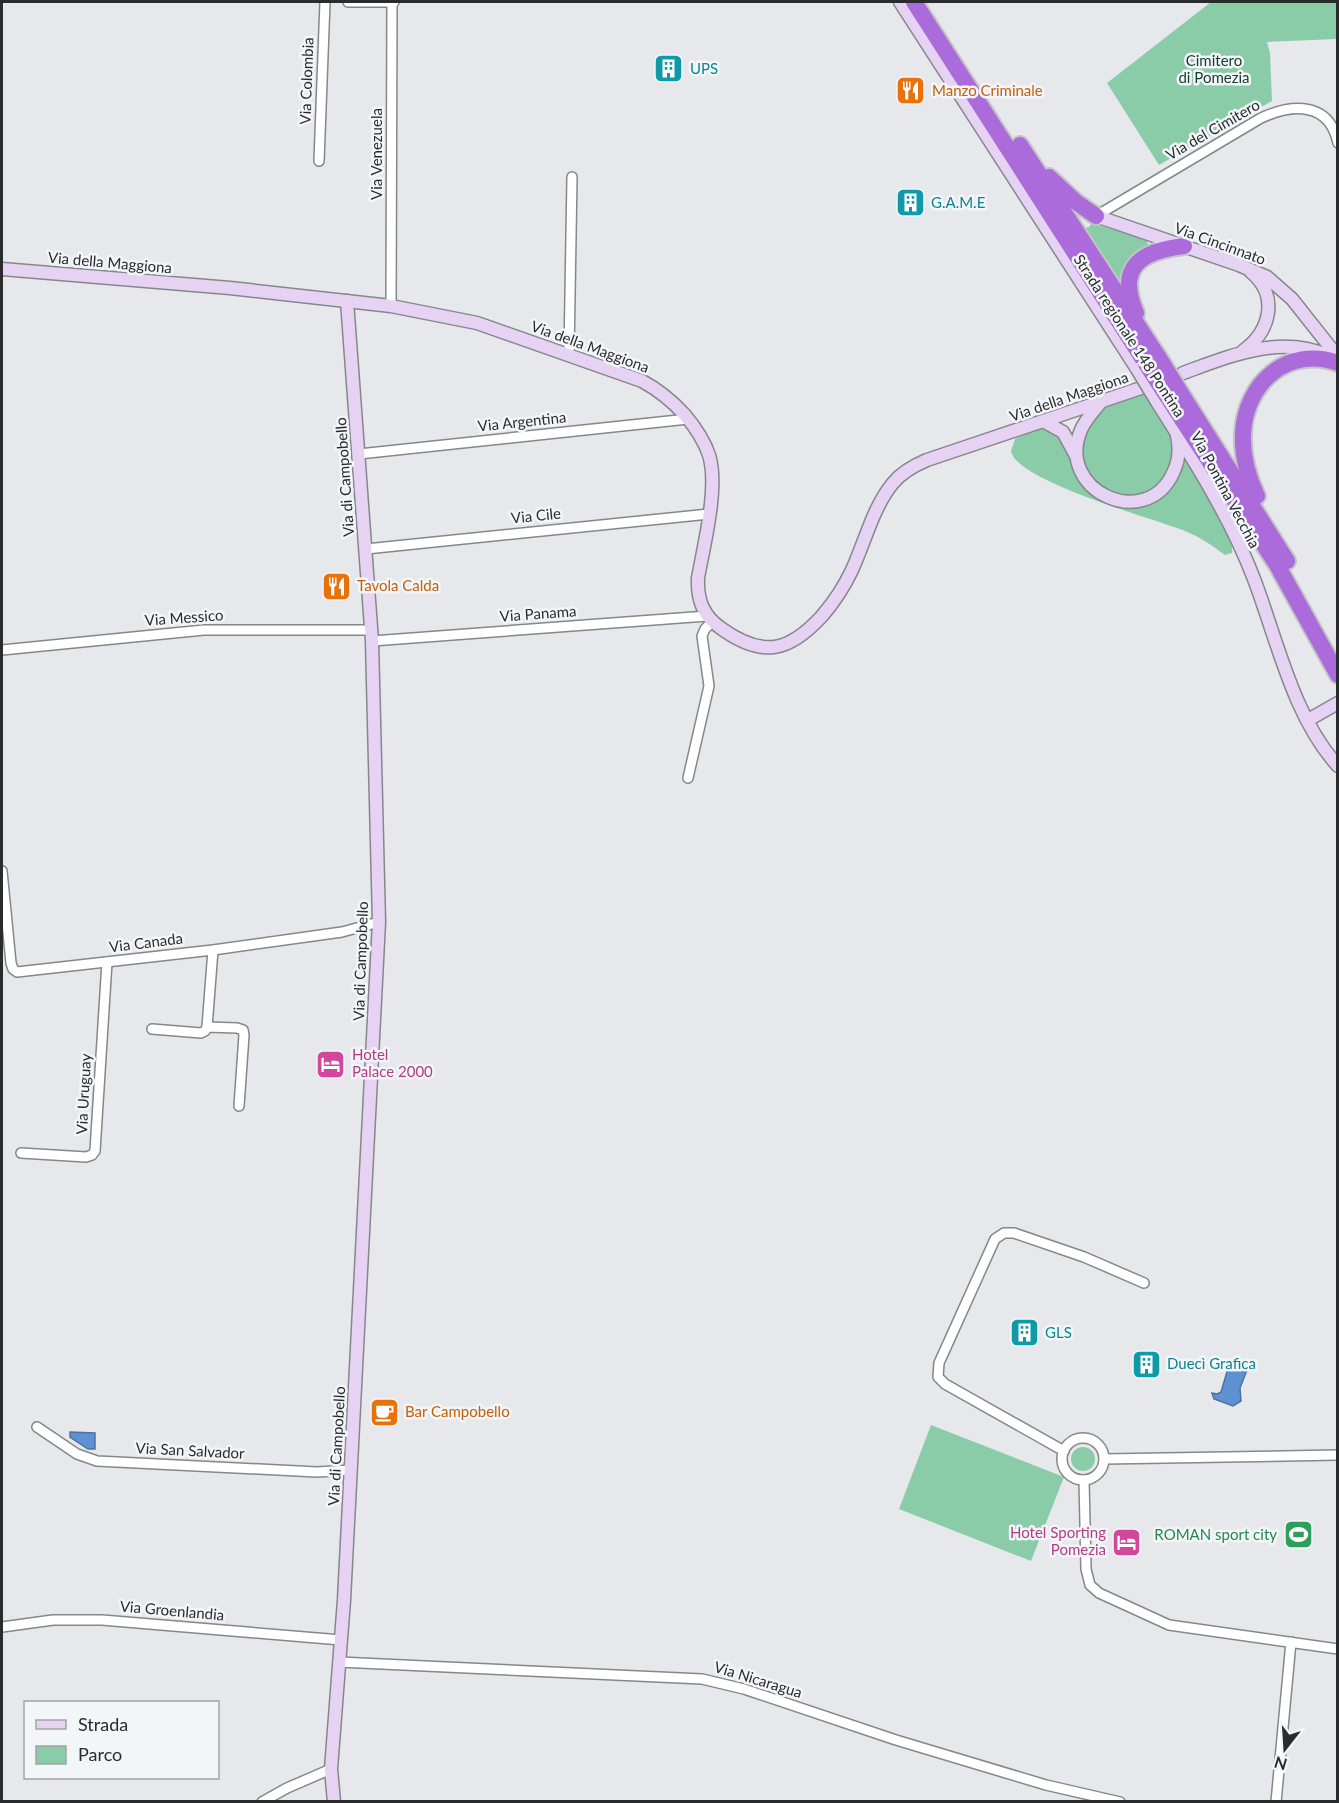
<svg xmlns="http://www.w3.org/2000/svg" width="1339" height="1803" font-family="Lato,sans-serif">
<style>
.green{fill:#8bcca8}
.water{fill:#5d91d2;stroke:#4e72a0;stroke-width:1.5}
.lines{fill:none;stroke-linecap:round;stroke-linejoin:round}
.street-casing{stroke:#85878b;stroke-width:12}
.secondary-casing{stroke:#85878b;stroke-width:15}
.highway-casing{stroke:#c3c4c4;stroke-width:20}
.street{stroke:#fff;stroke-width:9}
.secondary{stroke:#e6d3f4;stroke-width:12}
.highway{stroke:#ab6bdb;stroke-width:16}
.secondary-bridge-casing{stroke:#85878b;stroke-width:15;stroke-linecap:butt}
.highway-bridge-casing{stroke:#c3c4c4;stroke-width:20;stroke-linecap:butt}
.secondary-bridge{stroke:#e6d3f4;stroke-width:12}
.highway-bridge{stroke:#ab6bdb;stroke-width:16}
.labels{text-anchor:middle;stroke-width:5;stroke-linejoin:round;paint-order:stroke}
.park-label{font-size:15px;fill:#153c29;stroke:#f3f6f9}
.culture-label{font-size:15px;fill:#0d838f;stroke:#f3f6f9;text-anchor:start}
.street-label{font-size:15px;fill:#2a2b2d;stroke:#f3f6f9}
.food-label{font-size:15px;fill:#c56008;stroke:#f3f6f9;text-anchor:start}
.hotel-label{font-size:15px;fill:#b23c85;stroke:#f3f6f9;text-anchor:start}
.leisure-label{font-size:15px;fill:#27864d;stroke:#f3f6f9;text-anchor:end}
</style>
<rect width="100%" height="100%" fill="#e6e8ec"/>
<g class="green">
<polygon points="1211,2 1337,2 1337,39 1267,42 1270,53 1272,101 1159,165 1107,83"/>
<polygon points="1092,223 1146,240 1149,246 1131,259 1120,282 1085,228 1089,227"/>
<polygon points="1145,393 1172,433 1175,456 1165,481 1143,496 1116,497 1085,474 1080,441 1097,412 1106,407"/>
<path d="M1044 427C1049 430 1057 433 1060 437 1066 444 1068 456 1072 463 1088 501 1108 509 1147 503L1182 454C1194 472 1236 535 1232 553L1225 555C1213 546 1200 537 1185 531 1155 519 1016 481 1011 451L1015 439Z"/>
<polygon points="931,1425 1064,1477 1031,1561 899,1509"/>
<circle cx="1083" cy="1459" r="12"/>
</g>
<g class="water">
<polygon points="1236,1359 1245,1362 1247,1370 1240,1388 1241,1401 1233,1406 1214,1399 1212,1393 1217,1394 1221,1392 1229,1365"/>
<polygon points="70,1432 95,1433 95,1449 88,1449 70,1437"/>
</g>
<g class="lines">
<defs>
<g id="street">
<polyline points="348,2 394,2"/>
<polyline points="319,161 325,2"/>
<path d="M1096 216 1261 118C1292 104 1329 101 1338 143"/>
<polyline points="391,306 392,2"/>
<polyline points="569,354 572,177"/>
<polyline points="359,454 688,419"/>
<polyline points="366,549 709,514"/>
<polyline points="372,641 707,616"/>
<polyline points="2,650 204,630 370,630"/>
<polyline points="688,778 709,686 702,636 705,629 712,622"/>
<polyline points="2,871 11,963 13,969 17,972 213,950 342,932 379,922"/>
<polyline points="207,1027 213,950"/>
<polyline points="152,1029 201,1033 205,1031 207,1027 237,1028 243,1030 244,1035 239,1106"/>
<polyline points="21,1153 86,1157 92,1155 95,1151 107,962"/>
<polyline points="37,1427 77,1454 97,1461 317,1472 351,1470"/>
<circle cx="1083" cy="1459" r="21"/>
<polyline points="1064,1451 945,1384 938,1377 939,1363 995,1239 1004,1233 1014,1233 1084,1257 1144,1283"/>
<polyline points="1104,1459 1338,1455"/>
<polyline points="1084,1480 1086,1569 1090,1585 1099,1593 1169,1625 1338,1649"/>
<polyline points="2,1627 53,1620 102,1620 341,1640"/>
<polyline points="339,1662 702,1679 744,1689 896,1740 1046,1785 1120,1802"/>
<polyline points="262,1802 287,1788 331,1769"/>
<polyline points="1276,1802 1291,1642"/>
</g>
<g id="secondary">
<polyline points="900,2 1137,369"/>
<polyline points="1096,216 1239,265 1267,277 1292,299 1338,357"/>
<path d="M2 269 230 288 391 306 477 323 642 381C659 390 672 401 685 415 695 427 704 440 709 455 719 487 704 544 698 578 697 600 703 616 722 629 763 658 789 652 822 616 834 602 844 587 852 570 865 542 873 507 893 483 902 472 915 465 927 460L1141 388"/>
<path d="M1243 351C1271 331 1279 295 1251 272"/>
<path d="M1183 373C1230 356 1280 334 1329 356"/>
<path d="M1157 402C1193 459 1230 516 1254 579 1277 639 1293 717 1338 766"/>
<path d="M1100 403C1093 412 1085 420 1081 430 1055 491 1146 532 1173 473 1179 461 1180 449 1177 436"/>
<polyline points="1045,422 1063,432 1076,456"/>
<polyline points="1308,720 1338,703"/>
<polyline points="334,1802 331,1769 344,1600 379,922 372,641 347,301"/>
</g>
<g id="highway">
<polyline points="914,2 1146,364"/>
<polyline points="1020,145 1159,358"/>
<polyline points="1049,177 1076,202 1096,216"/>
<path d="M1136 313C1116 267 1141 251 1184 246"/>
<polyline points="1180,392 1287,561"/>
<polyline points="1168,398 1277,565 1338,675"/>
<path d="M1257 496C1248 477 1242 456 1243 434 1245 384 1287 345 1338 363"/>
</g>
</defs>
<use href="#street" class="street-casing"/>
<use href="#secondary" class="secondary-casing"/>
<use href="#highway" class="highway-casing"/>
<use href="#street" class="street"/>
<use href="#secondary" class="secondary"/>
<use href="#highway" class="highway"/>
<defs>
<polyline id="secondary-bridge" points="1137,369 1157,402"/>
<g id="highway-bridge">
<polyline points="1159,358 1180,392"/>
<polyline points="1146,364 1168,398"/>
</g>
</defs>
<use href="#secondary-bridge" class="secondary-bridge-casing"/>
<use href="#highway-bridge" class="highway-bridge-casing"/>
<use href="#secondary-bridge" class="secondary-bridge"/>
<use href="#highway-bridge" class="highway-bridge"/>
</g>
<defs>
<symbol id="building-square" viewBox="-11 -11 22 22"><rect x="-9" y="-9" width="18" height="18" rx="4" fill="#0f9aa8" stroke="#f3f6f9"/><path d="M-4-6H4V6H1V3H-1V6H-4ZM-2.5-4.3h1.7v1.8h-1.7ZM.8-4.3h1.7v1.8H.8ZM-2.5-1h1.7V.8h-1.7ZM.8-1h1.7V.8H.8Z" fill="#fff"/></symbol>
<symbol id="restaurant-square" viewBox="-11 -11 22 22"><rect x="-9" y="-9" width="18" height="18" rx="4" fill="#e8710a" stroke="#f3f6f9"/><path d="M-5-6h1v4h1v-4h1v4h1v-4h1v5L-1.5 .5V6h-2V.5L-5-1ZM5-6V6H3V1.5H1.5Q1.5-4 5-6Z" fill="#fff"/></symbol>
<symbol id="hotel-square" viewBox="-11 -11 22 22"><rect x="-9" y="-9" width="18" height="18" rx="4" fill="#d1479c" stroke="#f3f6f9"/><path d="M-6-4.5h1.5V1H6V5H4.5V3h-9V5H-6ZM-4 0a1.8 1.8 0 1 1 3.6 0ZM.5 0V-2.5h3Q6-2.5 6 0Z" fill="#fff"/></symbol>
<symbol id="cafe-square" viewBox="-11 -11 22 22"><rect x="-9" y="-9" width="18" height="18" rx="4" fill="#e8710a" stroke="#f3f6f9"/><path d="M-5.5-4.5H6V0H3Q3 3.5 0 3.5H-2.5Q-5.5 3.5-5.5 0ZM3-3.2v2h1.7v-2ZM-6 4.5H4V6H-6Z" fill="#fff"/></symbol>
<symbol id="stadium-square" viewBox="-11 -11 22 22"><rect x="-9" y="-9" width="18" height="18" rx="4" fill="#2e9e5b" stroke="#f3f6f9"/><path d="M0-5a6.5 5 0 1 0 0 10a6.5 5 0 1 0 0-10ZM-3.5-1.8h7v3.6h-7Z" fill="#fff"/></symbol>
</defs>
<g fill-rule="evenodd">
<use href="#building-square" x="652" y="52" width="33" height="33"/>
<use href="#restaurant-square" x="894" y="74" width="33" height="33"/>
<use href="#building-square" x="894" y="186" width="33" height="33"/>
<use href="#restaurant-square" x="320" y="570" width="33" height="33"/>
<use href="#hotel-square" x="314" y="1048" width="33" height="33"/>
<use href="#building-square" x="1008" y="1316" width="33" height="33"/>
<use href="#building-square" x="1130" y="1348" width="33" height="33"/>
<use href="#cafe-square" x="368" y="1396" width="33" height="33"/>
<use href="#stadium-square" x="1282" y="1518" width="33" height="33"/>
<use href="#hotel-square" x="1110" y="1526" width="33" height="33"/>
</g>
<g class="labels">
<g class="park-label">
<text x="1214" y="66">Cimitero<tspan x="1214" dy="17">di Pomezia</tspan></text>
</g>
<g class="culture-label">
<text x="690" y="74">UPS</text>
<text x="931" y="208">G.A.M.E</text>
<text x="1045" y="1338">GLS</text>
<text x="1167" y="1369">Duecì Grafica</text>
</g>
<g class="street-label">
<text transform="translate(307 81) rotate(-88)" y="5">Via Colombia</text>
<text transform="translate(1213 130) rotate(-30)" y="5">Via del Cimitero</text>
<text transform="translate(377 154) rotate(-90)" y="5">Via Venezuela</text>
<text transform="translate(1220 244) rotate(20)" y="5">Via Cincinnato</text>
<text transform="translate(110 263) rotate(5)" y="5">Via della Maggiona</text>
<text transform="translate(1129 336) rotate(57)" y="5">Strada regionale 148 Pontina</text>
<text transform="translate(590 347) rotate(20)" y="5">Via della Maggiona</text>
<text transform="translate(1069 397) rotate(-19)" y="5">Via della Maggiona</text>
<text transform="translate(522 422) rotate(-6)" y="5">Via Argentina</text>
<text transform="translate(345 477) rotate(-94)" y="5">Via di Campobello</text>
<text transform="translate(1225 490) rotate(62)" y="5">Via Pontina Vecchia</text>
<text transform="translate(536 516) rotate(-6)" y="5">Via Cile</text>
<text transform="translate(538 614) rotate(-4)" y="5">Via Panama</text>
<text transform="translate(184 618) rotate(-4)" y="5">Via Messico</text>
<text transform="translate(146 943) rotate(-7)" y="5">Via Canada</text>
<text transform="translate(361 961) rotate(-88)" y="5">Via di Campobello</text>
<text transform="translate(84 1094) rotate(-87)" y="5">Via Uruguay</text>
<text transform="translate(337 1446) rotate(-87)" y="5">Via di Campobello</text>
<text transform="translate(190 1451) rotate(3)" y="5">Via San Salvador</text>
<text transform="translate(172 1611) rotate(5)" y="5">Via Groenlandia</text>
<text transform="translate(758 1680) rotate(17)" y="5">Via Nicaragua</text>
</g>
<g class="food-label">
<text x="932" y="96">Manzo Criminale</text>
<text x="357" y="591">Tavola Calda</text>
<text x="405" y="1417">Bar Campobello</text>
</g>
<g class="hotel-label">
<text x="352" y="1060">Hotel<tspan x="352" dy="17">Palace 2000</tspan></text>
<text x="1106" y="1538" text-anchor="end">Hotel Sporting<tspan x="1106" dy="17">Pomezia</tspan></text>
</g>
<g class="leisure-label">
<text x="1277" y="1540">ROMAN sport city</text>
</g>
</g>
<rect width="1339" height="1803" fill="none" stroke="#2a2b2d" stroke-width="6"/>
<rect x="24" y="1701" width="195" height="78" fill="#f3f6f9" stroke="#a3a5a7" stroke-width="1.5"/>
<rect x="36" y="1720" width="30" height="9" fill="#e6d3f4" stroke="#a3a5a7" stroke-width="1.5"/>
<text x="78" y="1731" font-size="18" fill="#2a2b2d">Strada</text>
<rect x="36" y="1746" width="30" height="18" fill="#8bcca8" stroke="#a3a5a7" stroke-width="1.5"/>
<text x="78" y="1761" font-size="18" fill="#2a2b2d">Parco</text>
<g transform="translate(1285 1749) rotate(197)" stroke="#f3f6f9" stroke-width="4.5" paint-order="stroke">
<path d="M0-4.5L10 22L0 15L-10 22Z" fill="#2a2b2d"/>
<text y="-9" font-size="16" font-weight="bold" text-anchor="middle" fill="#2a2b2d">N</text>
</g>
</svg>
